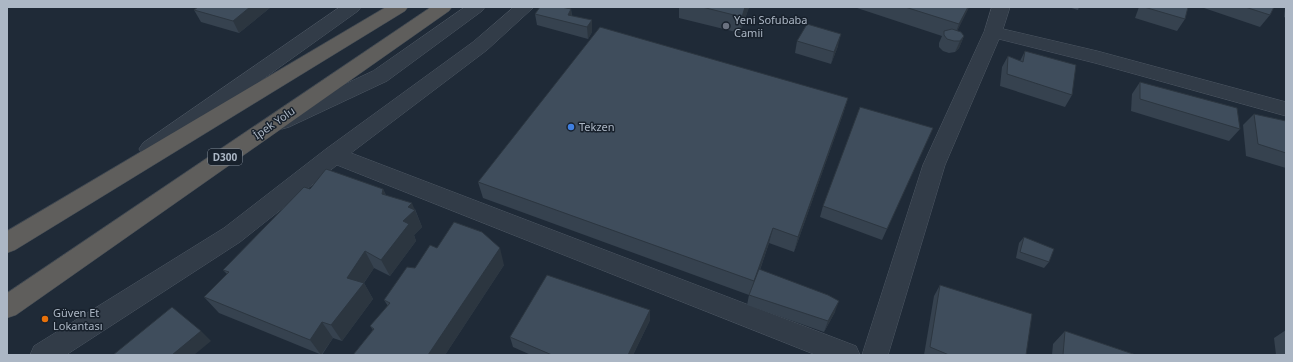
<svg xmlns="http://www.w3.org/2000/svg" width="1293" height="362" font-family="'Noto Sans',sans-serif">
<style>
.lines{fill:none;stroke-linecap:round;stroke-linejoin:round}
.minor-casing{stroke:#4d5763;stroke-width:1}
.tertiary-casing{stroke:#4d5763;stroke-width:1}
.trunk-casing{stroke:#3d4752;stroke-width:1}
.minor{fill:#323c48;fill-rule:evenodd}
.tertiary{fill:#323c48;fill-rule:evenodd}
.trunk{fill:#5f5e5c;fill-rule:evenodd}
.wall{fill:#36424f}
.shaded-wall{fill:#2c3640}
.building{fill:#3f4d5c;stroke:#2c3640}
.worship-dot{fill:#6b7280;stroke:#18212c;stroke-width:1.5}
.shop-dot{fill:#3f7fe0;stroke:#18212c;stroke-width:1.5}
.food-dot{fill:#e8710a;stroke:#18212c;stroke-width:1.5}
.labels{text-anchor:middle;stroke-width:3;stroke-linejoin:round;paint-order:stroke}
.shield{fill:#18212c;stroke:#808a97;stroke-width:1}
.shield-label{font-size:10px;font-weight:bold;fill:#acb7c5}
.poi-label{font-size:11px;fill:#acb7c5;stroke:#18212c;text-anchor:start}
.street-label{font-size:11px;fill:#acb7c5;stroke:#18212c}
</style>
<rect width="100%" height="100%" fill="#1f2a37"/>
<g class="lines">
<defs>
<g id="minor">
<polygon points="514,7 534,7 487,50 351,153 856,346 860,355 816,355 337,165 240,242 66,355 30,355 34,346 224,228 326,149 473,42"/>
<polygon points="992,7 1010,7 1003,29 1097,51 1286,102 1286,116 1095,63 999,39 945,165 888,355 862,355 923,165 984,32"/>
</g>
<g id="tertiary">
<polygon points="340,7 361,7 358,11 157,155 150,157 143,155 139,149 143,143"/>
<polygon points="465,7 485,7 482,11 387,81 289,127 282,129 275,127 272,122 275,117 373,71"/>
</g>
<g id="trunk">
<polygon points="386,7 408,7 405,11 15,250 7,253 7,231"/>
<polygon points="431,7 452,7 449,11 16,315 7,318 7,293"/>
</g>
</defs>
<use href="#minor" class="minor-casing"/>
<use href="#tertiary" class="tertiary-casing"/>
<use href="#trunk" class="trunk-casing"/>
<use href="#minor" class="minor"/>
<use href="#tertiary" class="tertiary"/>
<use href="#trunk" class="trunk"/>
</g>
<g class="wall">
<polygon points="271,7 239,33 201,22 194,10"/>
<polygon points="679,7 749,7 740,33 679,18"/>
<polygon points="854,7 969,7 957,31 964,36 959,48 955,52 949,53 943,51 939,47 939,43 942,36"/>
<polygon points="1068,7 1079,7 1078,10"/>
<polygon points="1139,7 1188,7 1185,19 1177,31 1135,18"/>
<polygon points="1204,7 1274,7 1270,15 1260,27 1204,8"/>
<polygon points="1285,7 1286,7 1286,18 1284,17"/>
<polygon points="571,9 572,16 592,20 592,32 588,39 537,25 535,14"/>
<polygon points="797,41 838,46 831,64 795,53"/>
<polygon points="1025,51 1072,95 1065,107 1000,86 1002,67 1008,56 1020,61"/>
<polygon points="1140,82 1240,129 1229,141 1131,111 1132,94"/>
<polygon points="848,98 843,114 794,252 769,243 760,270 835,312 824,332 747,305 749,295 483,198 478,182"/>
<polygon points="1254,114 1286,121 1286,168 1246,156 1243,125"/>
<polygon points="933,128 882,240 820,217 823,206"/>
<polygon points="310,189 383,189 386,195 415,209 422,227 414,235 416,241 390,276 374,268 364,283 373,299 342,341 333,338 322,355 219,313 204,297 227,274 223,270"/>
<polygon points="1024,237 1049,262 1044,268 1016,258 1019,243"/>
<polygon points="437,248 504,265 445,355 353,355 373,330 370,326 388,306 384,300"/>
<polygon points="940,285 1026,355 924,355 934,296"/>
<polygon points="650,320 633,355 531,355 513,347 510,337"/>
<polygon points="1286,330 1286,355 1276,355 1274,338"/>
<polygon points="1065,331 1136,355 1052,355 1053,344"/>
</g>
<g class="shaded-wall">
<polygon points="250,7 271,7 239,33 233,21"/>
<polygon points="745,7 749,7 740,33 742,17"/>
<polygon points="968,7 969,7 953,39 959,24"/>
<polygon points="571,9 572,21 568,15"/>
<polygon points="592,20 592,32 588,39 587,27"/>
<polygon points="841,34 838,46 831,64 834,52"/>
<polygon points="964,36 959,48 955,52 960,41"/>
<polygon points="848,98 843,114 794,252 798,237"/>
<polygon points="383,189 391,206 382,194"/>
<polygon points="412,203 422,227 414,235 416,241 390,276 381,260 403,221 408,207"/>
<polygon points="773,228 769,243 751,296 754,281"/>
<polygon points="500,248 504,265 445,355 428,355"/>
<polygon points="365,251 374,268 363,284 364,283 373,299 342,341 331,325 347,278"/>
<polygon points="839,301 835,312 824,332 828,321"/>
<polygon points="650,310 650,320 633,355 628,355"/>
<polygon points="322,322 333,338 321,355 310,340"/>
<polygon points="201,331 211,341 194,355 172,355"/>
</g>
<g class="building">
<polygon points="198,7 250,7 233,21 194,10"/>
<polygon points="540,7 561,7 571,9 568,15 592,20 587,27 535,14"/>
<polygon points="702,7 745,7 742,17"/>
<polygon points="905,7 968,7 959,24"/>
<polygon points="1144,7 1188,7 1185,19"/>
<polygon points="1245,7 1274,7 1270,15"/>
<polygon points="807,24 841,34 834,52 797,41"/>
<polygon points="600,27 848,98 798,237 773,228 754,281 478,182"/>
<polygon points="952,29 961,32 964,36 960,41 954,41 947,39 944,35 944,31"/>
<polygon points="1025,51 1076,65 1072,95 1007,74 1008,56 1023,62"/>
<polygon points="1140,82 1237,108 1240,129 1140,99"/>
<polygon points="860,107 933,128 887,229 823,206"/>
<polygon points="1254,114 1286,121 1286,153 1258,144"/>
<polygon points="326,169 383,189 382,194 412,203 408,207 415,210 403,221 409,224 381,260 365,251 347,278 364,283 331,325 322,322 310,340 204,297 229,272 223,270 304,187 310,189"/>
<polygon points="454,222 482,232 500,248 428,355 353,355 374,329 370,326 390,303 384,300 407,267 415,268 430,245 437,248"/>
<polygon points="1024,237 1054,249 1049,262 1020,252"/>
<polygon points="759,269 828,295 839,301 828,321 749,295"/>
<polygon points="547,275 650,310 628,355 552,355 510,337"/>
<polygon points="940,285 1032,314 1026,355 949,355 930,347"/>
<polygon points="172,307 201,331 172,355 113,355"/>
<polygon points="1065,331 1136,355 1063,355"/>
</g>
<circle class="worship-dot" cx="726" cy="26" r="4"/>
<circle class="shop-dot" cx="571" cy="127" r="4"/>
<circle class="food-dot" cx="45" cy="319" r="4"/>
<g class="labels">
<rect class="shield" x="208" y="149" width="34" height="16" rx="3"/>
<g class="shield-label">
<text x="225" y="161">D300</text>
</g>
<g class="poi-label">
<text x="734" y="24">Yeni Sofubaba<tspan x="734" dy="13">Camii</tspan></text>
<text x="579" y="131">Tekzen</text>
<text x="53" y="317">Güven Et<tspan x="53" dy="13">Lokantası</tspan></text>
</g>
<g class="street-label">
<text transform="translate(274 123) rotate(-35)" y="4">İpek Yolu</text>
</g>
</g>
<rect width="1293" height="362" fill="none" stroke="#acb7c5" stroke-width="16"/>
</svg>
